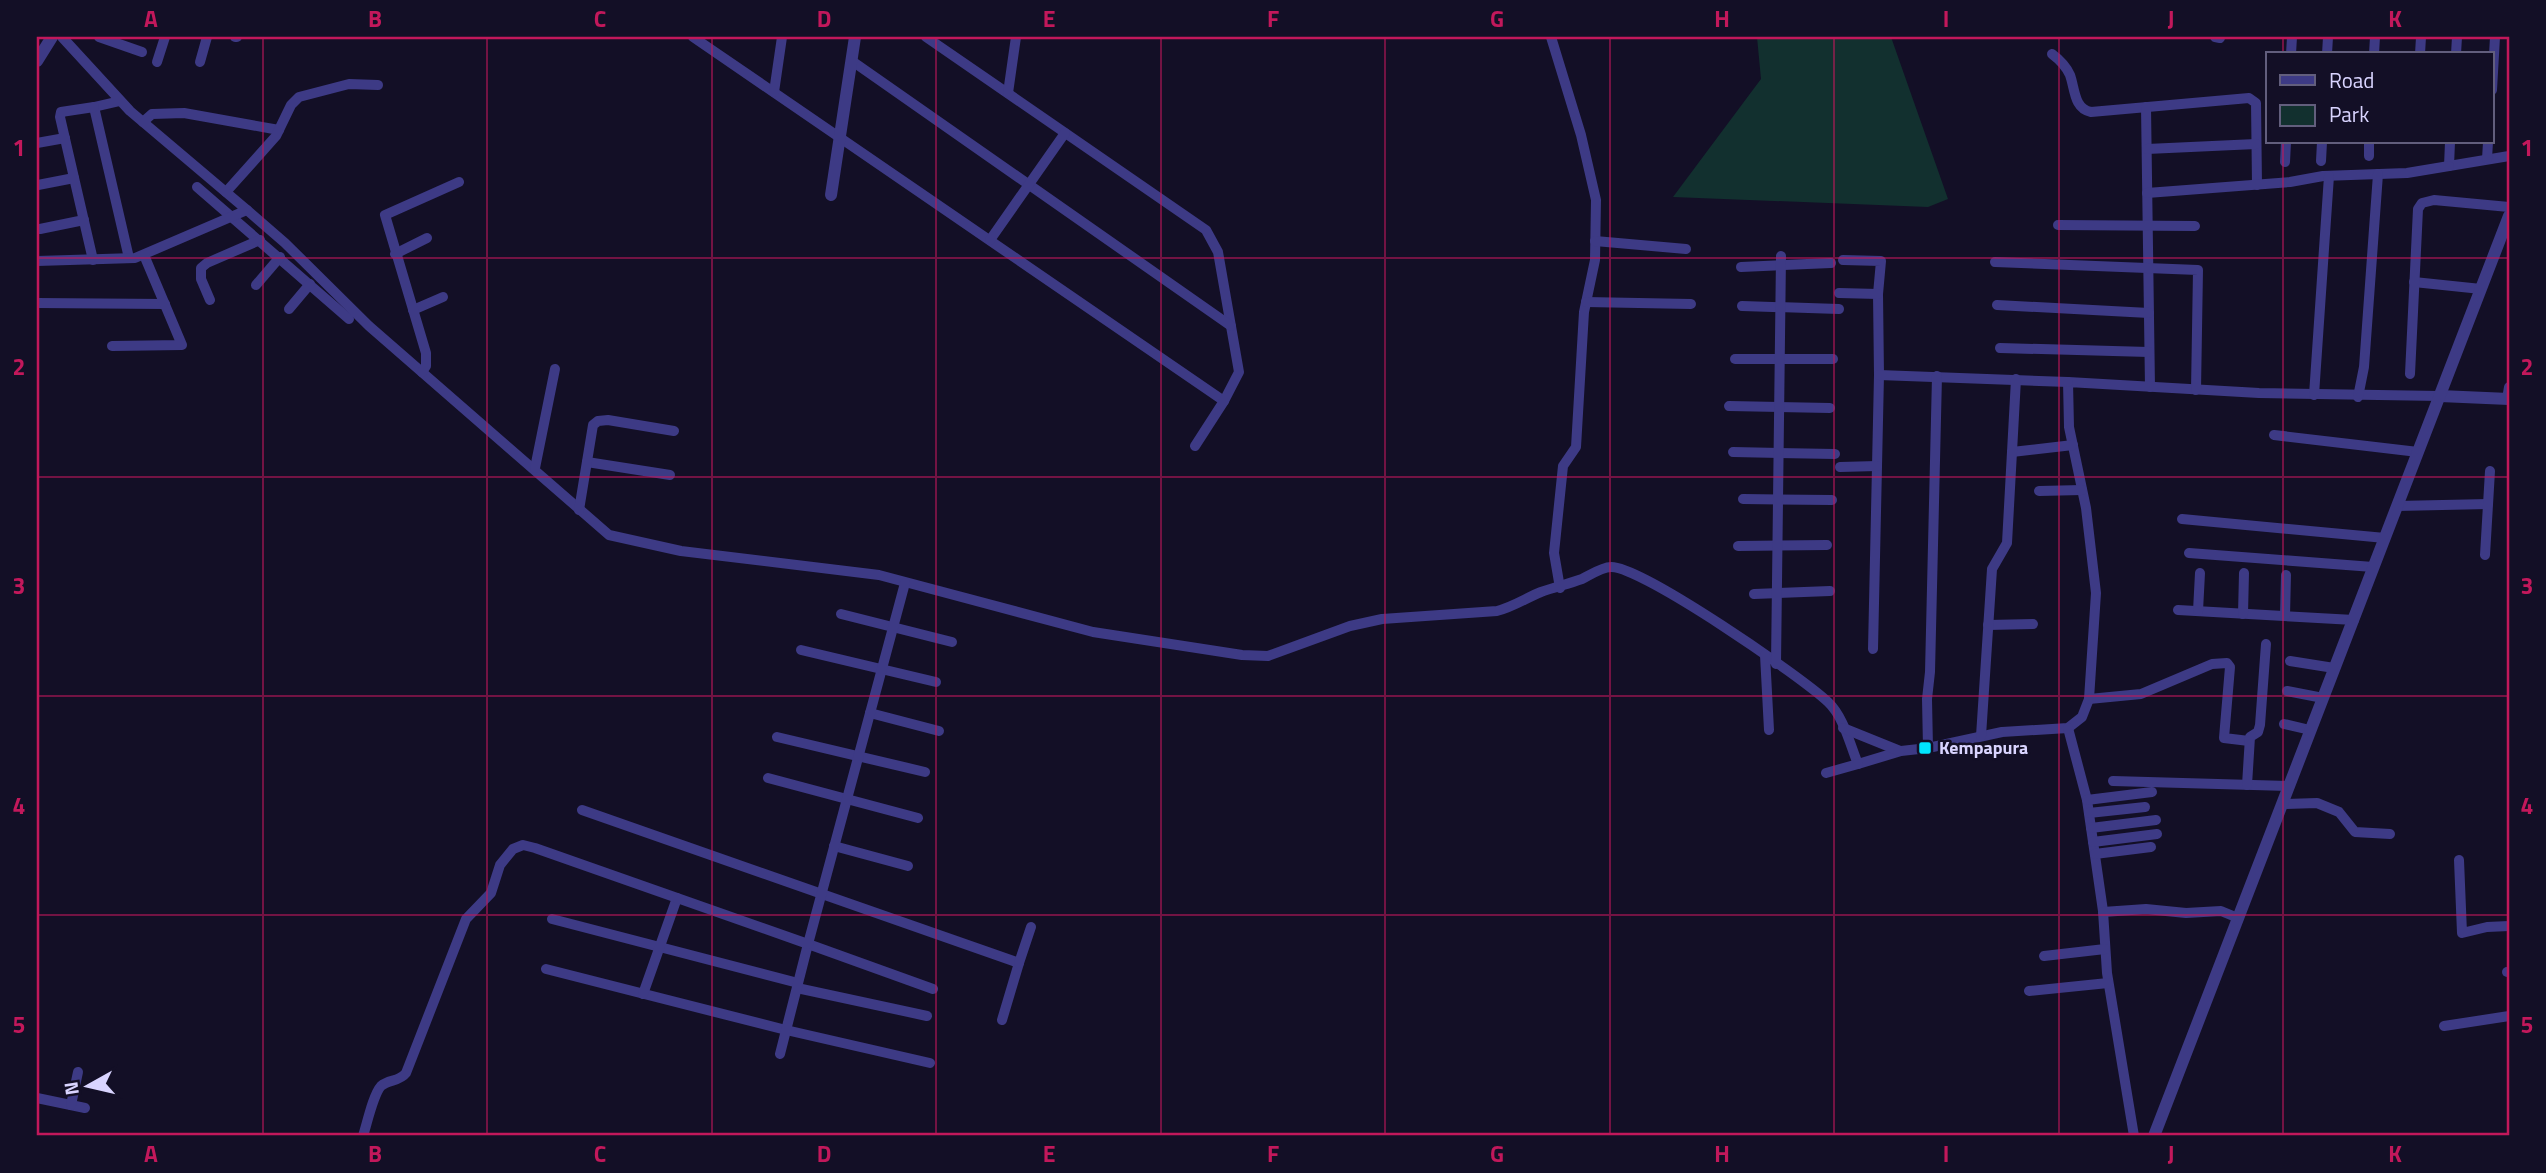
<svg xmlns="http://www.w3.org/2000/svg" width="2546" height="1173" font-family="'Titillium Web',sans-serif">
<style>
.green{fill:#12302f}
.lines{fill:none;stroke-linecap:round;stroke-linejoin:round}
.minor{stroke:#3d3a85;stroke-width:10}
.tertiary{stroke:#3d3a85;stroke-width:12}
.grid{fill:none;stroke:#c2185b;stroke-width:2;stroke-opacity:0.55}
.poi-dot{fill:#00e5ff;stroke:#130f26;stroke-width:2.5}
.labels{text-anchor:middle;stroke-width:5;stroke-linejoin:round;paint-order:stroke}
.poi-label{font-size:18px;font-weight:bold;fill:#d9d4ff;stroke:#130f26;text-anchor:start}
.neatline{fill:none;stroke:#c2185b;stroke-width:2.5}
.grid-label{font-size:23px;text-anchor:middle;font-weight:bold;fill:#c2185b}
</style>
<rect width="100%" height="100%" fill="#130f26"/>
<polygon class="green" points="1757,37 1891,37 1948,199 1928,207 1673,197 1761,79"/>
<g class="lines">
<g class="minor">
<polyline points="99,37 142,52"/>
<polyline points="235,37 237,37"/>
<polyline points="693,37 1224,401"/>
<polyline points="926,37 1206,230 1218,252 1239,372 1224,401 1195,446"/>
<polyline points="1551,37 1581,135 1596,200 1595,260 1584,312 1576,447 1563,466 1554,553 1560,588"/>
<polyline points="2215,37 2220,38"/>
<path d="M2052 54C2060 60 2066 66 2070 75 2075 89 2074 109 2091 112L2249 98 2256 103 2257 185"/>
<polyline points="2291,54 2292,37"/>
<polyline points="2327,54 2328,37"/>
<polyline points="2374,54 2375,37"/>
<polyline points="2420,54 2421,37"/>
<polyline points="2456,54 2457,37"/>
<polyline points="852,61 1231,326"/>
<polyline points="157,62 165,37"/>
<polyline points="200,62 207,37"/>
<polyline points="2492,90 2495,37"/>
<polyline points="774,92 782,37"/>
<polyline points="1008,93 1016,37"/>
<polyline points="120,101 94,107 129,258"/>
<polyline points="2146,107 2150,387"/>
<polyline points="143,122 152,114 184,113 279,130"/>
<polyline points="2450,142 2449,166 2509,156"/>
<polyline points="37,143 65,138"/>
<polyline points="2147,149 2256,144"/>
<polyline points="2369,156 2369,142"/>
<polyline points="2487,159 2488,142"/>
<polyline points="2321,161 2322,142"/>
<polyline points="2285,162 2286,142"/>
<polyline points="38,185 74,178"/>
<polyline points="197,187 349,319"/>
<polyline points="226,192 276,136 291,105 299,97 349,84 378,85"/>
<polyline points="2147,193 2290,182 2323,176 2407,173 2449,166"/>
<path d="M247 210 285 243 369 326 609 535 681 551 879 575 1093 632 1242 655 1268 656 1350 626 1382 619 1497 611C1513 607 1526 598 1541 592 1555 587 1568 584 1582 579 1590 575 1602 567 1611 567 1641 566 1802 677 1828 702 1844 717 1850 745 1858 764L1901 751 1928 748 2002 732 2068 728 2082 717 2089 699 2096 593 2086 508 2069 427 2068 382 2259 393 2440 396"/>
<polyline points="2058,225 2195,226"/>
<polyline points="40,229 84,220"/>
<polyline points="990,240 1065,133"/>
<polyline points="1595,241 1686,249"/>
<polyline points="395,254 427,238"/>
<polyline points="93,260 60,117 61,112 94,107"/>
<polyline points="1843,260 1881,261 1878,294 1879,375 1873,649"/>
<polyline points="37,261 135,258 247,210 130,111 62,37"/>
<polyline points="1995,262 2198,270 2196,390"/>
<polyline points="1741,267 1831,263"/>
<polyline points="2414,282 2481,289"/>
<polyline points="256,285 280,257"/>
<polyline points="1839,293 1878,294"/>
<polyline points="210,300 201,279 201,268 207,263 260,240"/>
<polyline points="1586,302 1691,304"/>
<polyline points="37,303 165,304"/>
<polyline points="1997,305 2149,313"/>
<polyline points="1742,306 1839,309"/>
<polyline points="289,309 310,284"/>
<polyline points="413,310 443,297"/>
<polyline points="112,346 182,345 144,255"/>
<polyline points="2000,348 2149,352"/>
<polyline points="1735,359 1833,359"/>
<polyline points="422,372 426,366 426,353 385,215 459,182"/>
<polyline points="2410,374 2418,209 2422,203 2434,200 2509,207"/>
<polyline points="1879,375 2068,382"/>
<polyline points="2314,395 2329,176"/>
<polyline points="2358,397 2364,367 2378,174"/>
<polyline points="2507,399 2509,387"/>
<polyline points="1729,406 1830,408"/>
<polyline points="2274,435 2418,452"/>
<polyline points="1733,452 1835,454"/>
<polyline points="2012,452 2073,445"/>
<polyline points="587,462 670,475"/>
<polyline points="1840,467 1877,466"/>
<polyline points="535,468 555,369"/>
<polyline points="2039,491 2082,490"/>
<polyline points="1743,499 1832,500"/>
<polyline points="2397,506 2488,504"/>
<polyline points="579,510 593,425 598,421 608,420 674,431"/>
<polyline points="2182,519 2385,538"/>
<polyline points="1738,546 1827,545"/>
<polyline points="2189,553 2373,567"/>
<polyline points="2485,555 2490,471"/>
<polyline points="1754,594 1830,591"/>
<polyline points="2178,610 2354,620"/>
<polyline points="2198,611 2200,573"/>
<polyline points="841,614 952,642"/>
<polyline points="2243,614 2244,573"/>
<polyline points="2285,616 2286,575"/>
<polyline points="1988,625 2033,624"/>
<polyline points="801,650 936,682"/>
<polyline points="1765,655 1769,730"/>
<polyline points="2290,661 2334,668"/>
<polyline points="1776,664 1781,256"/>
<polyline points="2287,691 2323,698"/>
<polyline points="2089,699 2141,694 2212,664 2227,663 2230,667 2224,738 2249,741"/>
<polyline points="870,713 939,731"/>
<polyline points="2284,724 2310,730"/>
<polyline points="1843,728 1900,751"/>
<polyline points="2068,728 2087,800 2103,911 2107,973 2134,1136"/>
<polyline points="1981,736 1992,569 2007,543 2016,379"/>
<polyline points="777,737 925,772"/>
<polyline points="1928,748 1927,699 1930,672 1937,376"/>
<polyline points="1826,773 1858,764"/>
<polyline points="768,778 918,818"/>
<polyline points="2113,781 2288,786"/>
<polyline points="2247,785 2250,737 2258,732 2260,725 2266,644"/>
<polyline points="2087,800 2152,792"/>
<polyline points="2282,804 2317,803 2339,812 2355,832 2390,834"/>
<polyline points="582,810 1019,963 1002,1020"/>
<polyline points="2089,813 2145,807"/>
<polyline points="2091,828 2156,820"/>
<polyline points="2093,842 2157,834"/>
<polyline points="834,846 908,866"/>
<polyline points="2095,854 2151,847"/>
<polyline points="2459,860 2462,933 2487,927 2509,926"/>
<polyline points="2103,912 2146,909 2186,913 2221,911 2238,918"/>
<polyline points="552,919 798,983"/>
<polyline points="2044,956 2105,949"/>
<polyline points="1019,963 1031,927"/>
<polyline points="546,969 786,1030 930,1063"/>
<polyline points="2507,972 2509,972"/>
<polyline points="797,988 927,1016"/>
<polyline points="2029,991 2108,983"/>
<polyline points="643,994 677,898"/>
<polyline points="2444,1026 2509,1016"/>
<polyline points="780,1054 808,944 933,989"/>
<polyline points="37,1098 85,1108"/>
<polyline points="71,1105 78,1072"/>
<path d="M363 1136C367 1124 373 1095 381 1086 389 1079 399 1082 406 1073L466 919 491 893 500 865 513 849 523 845 535 848 808 944 905 583"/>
</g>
<g class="tertiary">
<polyline points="37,61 52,37"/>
<polyline points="831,195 855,37"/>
<polyline points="2440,396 2509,399"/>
<polyline points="2154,1136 2509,216"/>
</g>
</g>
<path class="grid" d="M263 37V1136M487 37V1136M712 37V1136M936 37V1136M1161 37V1136M1385 37V1136M1610 37V1136M1834 37V1136M2059 37V1136M2283 37V54M2283 142V1136M37 258H2509M37 477H2509M37 696H2509M37 915H2509"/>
<rect class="poi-dot" x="1918" y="741" width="14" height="14" rx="3.5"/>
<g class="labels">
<g class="poi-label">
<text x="1939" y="754">Kempapura</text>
</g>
</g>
<rect width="2546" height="1173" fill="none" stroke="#130f26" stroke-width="77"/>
<rect x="2266" y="52" width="228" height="91" fill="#130f26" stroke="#625e7d" stroke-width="2"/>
<rect x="2280" y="75" width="35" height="10" fill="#3d3a85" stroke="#625e7d" stroke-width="2"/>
<text x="2329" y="88" font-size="21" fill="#d9d4ff">Road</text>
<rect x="2280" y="105" width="35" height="21" fill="#12302f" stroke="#625e7d" stroke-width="2"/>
<text x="2329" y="122" font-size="21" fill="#d9d4ff">Park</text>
<g transform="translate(88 1086) rotate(262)" stroke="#130f26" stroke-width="5" paint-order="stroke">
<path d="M0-5L12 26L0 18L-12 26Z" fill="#d9d4ff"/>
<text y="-10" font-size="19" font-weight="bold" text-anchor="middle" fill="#d9d4ff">N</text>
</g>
<rect x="38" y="38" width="2470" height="1096" class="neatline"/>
<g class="grid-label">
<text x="151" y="27">A</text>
<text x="375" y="27">B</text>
<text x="600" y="27">C</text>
<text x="824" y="27">D</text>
<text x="1049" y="27">E</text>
<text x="1273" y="27">F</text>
<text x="1497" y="27">G</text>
<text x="1722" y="27">H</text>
<text x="1946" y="27">I</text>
<text x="2171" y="27">J</text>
<text x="2395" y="27">K</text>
<text x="19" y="156">1</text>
<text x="2527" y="156">1</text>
<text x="19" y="375">2</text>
<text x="2527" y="375">2</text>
<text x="19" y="594">3</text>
<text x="2527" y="594">3</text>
<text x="19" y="814">4</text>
<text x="2527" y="814">4</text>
<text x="19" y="1033">5</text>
<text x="2527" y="1033">5</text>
<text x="151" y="1162">A</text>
<text x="375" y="1162">B</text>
<text x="600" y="1162">C</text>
<text x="824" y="1162">D</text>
<text x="1049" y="1162">E</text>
<text x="1273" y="1162">F</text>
<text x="1497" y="1162">G</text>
<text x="1722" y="1162">H</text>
<text x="1946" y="1162">I</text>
<text x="2171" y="1162">J</text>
<text x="2395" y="1162">K</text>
</g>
</svg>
